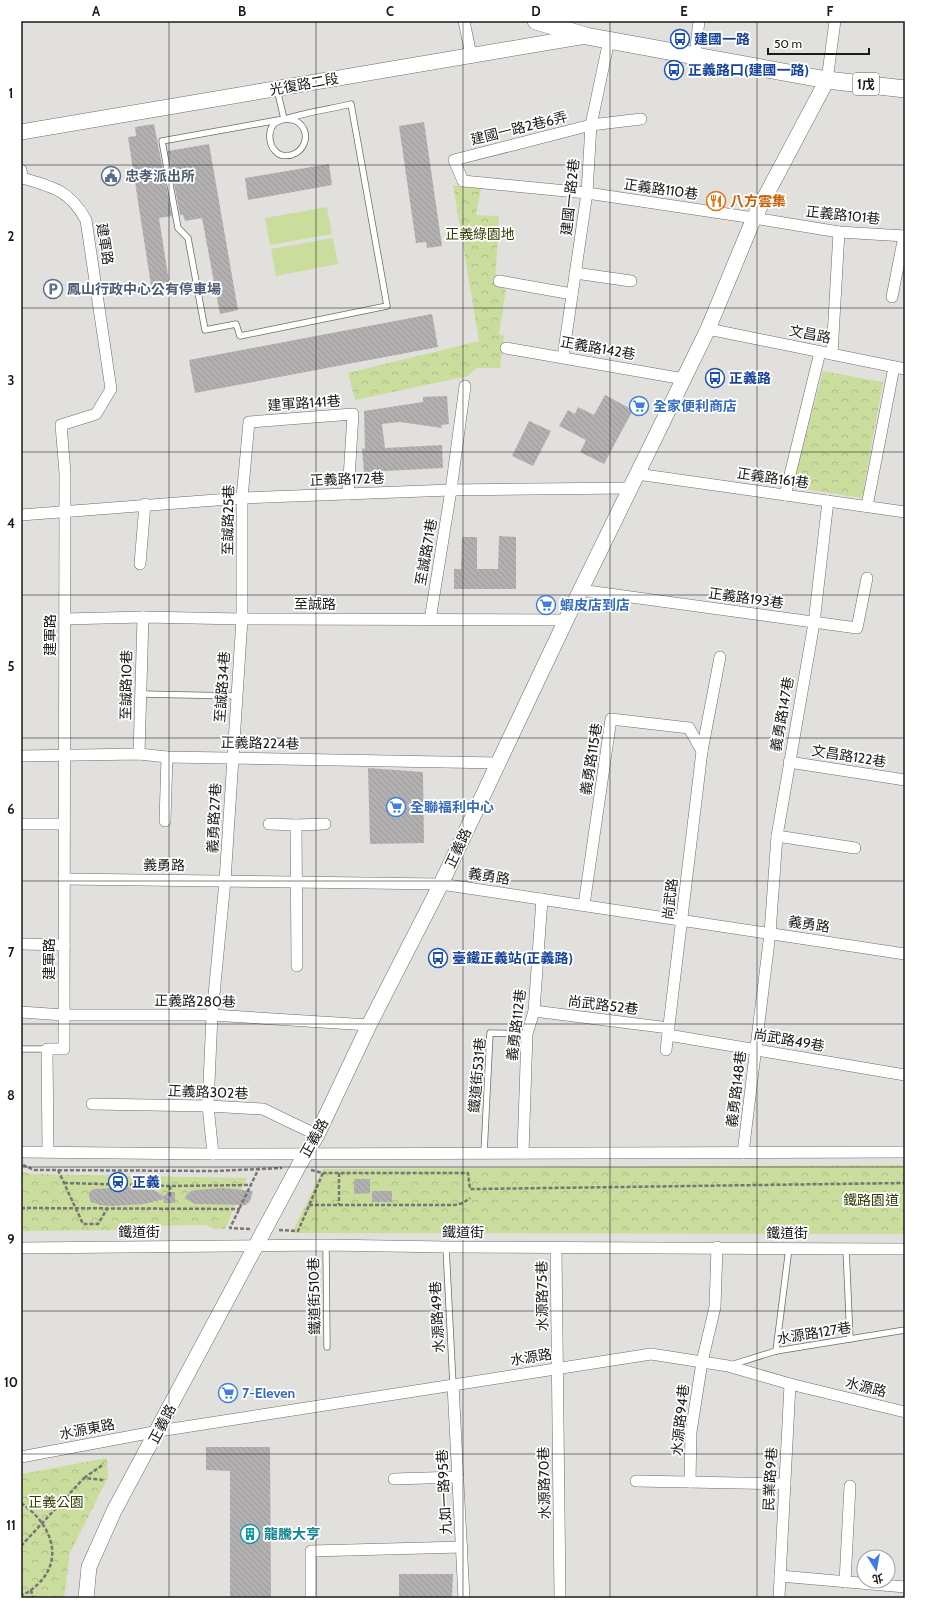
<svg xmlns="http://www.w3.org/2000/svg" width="926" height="1619" font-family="Cabin,'Noto Sans TC',sans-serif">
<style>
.park{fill:url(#park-crowns)}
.garden{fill:#cadd9d}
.building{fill:url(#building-back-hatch)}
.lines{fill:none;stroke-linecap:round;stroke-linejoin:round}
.lane-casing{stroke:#6e6c69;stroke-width:7}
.street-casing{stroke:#6e6c69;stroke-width:12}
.secondary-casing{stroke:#6e6c69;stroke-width:16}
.primary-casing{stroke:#6e6c69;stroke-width:18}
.path{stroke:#777674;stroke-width:2.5;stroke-dasharray:4 2;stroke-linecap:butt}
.lane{stroke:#fff;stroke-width:5.5}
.street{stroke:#fff;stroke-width:11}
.secondary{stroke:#fff;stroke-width:15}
.primary{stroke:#fff;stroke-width:17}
.grid{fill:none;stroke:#1a1a19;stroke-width:1;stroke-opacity:0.55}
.labels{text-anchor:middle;stroke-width:3.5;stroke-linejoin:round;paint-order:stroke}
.shield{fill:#fff;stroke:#5f5f5e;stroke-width:1}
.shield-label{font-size:13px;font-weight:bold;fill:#1a1a19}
.transit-label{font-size:14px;font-weight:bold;fill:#164399;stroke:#fff;text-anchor:start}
.street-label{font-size:14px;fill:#1a1a19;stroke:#fff}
.service-label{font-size:14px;font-weight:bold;fill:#4e5e75;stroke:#fff;text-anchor:start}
.food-label{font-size:14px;font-weight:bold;fill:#c56008;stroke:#fff;text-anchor:start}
.park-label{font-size:14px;fill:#323f02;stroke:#fff}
.shop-label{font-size:14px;font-weight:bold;fill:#366cbe;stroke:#fff;text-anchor:start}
.culture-label{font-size:14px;font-weight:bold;fill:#0d838f;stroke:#fff;text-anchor:start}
.neatline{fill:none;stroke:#1a1a19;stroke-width:1.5}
.grid-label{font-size:13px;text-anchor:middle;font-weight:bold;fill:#1a1a19}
</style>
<defs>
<pattern id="park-crowns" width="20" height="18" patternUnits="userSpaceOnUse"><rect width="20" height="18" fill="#cadd9d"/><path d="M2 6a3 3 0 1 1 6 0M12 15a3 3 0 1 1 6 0" fill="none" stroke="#adbd87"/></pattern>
<pattern id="building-back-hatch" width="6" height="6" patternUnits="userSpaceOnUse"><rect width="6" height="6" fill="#b3b0b2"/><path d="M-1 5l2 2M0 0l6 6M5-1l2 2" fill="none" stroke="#999798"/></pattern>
</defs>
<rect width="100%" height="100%" fill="#e2e0dd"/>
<g class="park">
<polygon points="453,185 481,189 476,215 499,216 495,285 506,289 499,334 504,336 500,368 477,368 468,376 355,400 348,373 479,341"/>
<polygon points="823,371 883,382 862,498 792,487"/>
<polygon points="905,1165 905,1234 292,1233 323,1169"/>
<polygon points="21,1172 33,1174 247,1178 225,1229 213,1229 207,1225 128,1226 121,1230 21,1231"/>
<polygon points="107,1458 108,1477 70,1553 64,1598 21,1598 21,1474"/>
</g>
<g class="garden">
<polygon points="327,207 332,234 270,245 265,218"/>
<polygon points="333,238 338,264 276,276 271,249"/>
</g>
<g class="building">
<polygon points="424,122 442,246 427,248 426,242 416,243 399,126"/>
<polygon points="154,124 172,216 159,218 169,282 151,285 128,137 136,136 135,127"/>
<polygon points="209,144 238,310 220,314 202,218 185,221 183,215 180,215 168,151"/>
<polygon points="329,164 332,185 248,200 245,178"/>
<polygon points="432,314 438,347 195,393 189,360"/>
<polygon points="605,395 633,410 604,464 580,452 586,440 559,426 568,410 575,414 578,407 594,415"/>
<polygon points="447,396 449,424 441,425 442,428 400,422 382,424 385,448 442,445 443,468 364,472 362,448 365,449 364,411 423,402 423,397"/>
<polygon points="529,421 551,431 533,466 512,456"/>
<polygon points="499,536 516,537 516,589 454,589 454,569 461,569 462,537 477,537 477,569 498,569"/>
<polygon points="368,768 423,772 424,843 370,844"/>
<polygon points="354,1179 370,1179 370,1193 354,1194"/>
<polygon points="136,1187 152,1189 164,1196 168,1192 175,1192 175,1203 164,1203 164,1199 144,1204 112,1206 100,1205 91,1202 89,1197 89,1193 93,1189"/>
<polygon points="223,1188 253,1191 250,1201 246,1205 195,1204 184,1198 191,1191 196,1190"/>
<rect x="372" y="1191" width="20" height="11"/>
<polygon points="206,1447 270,1447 271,1598 230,1598 230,1471 206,1470"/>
<polygon points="399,1574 453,1574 452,1598 399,1598"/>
</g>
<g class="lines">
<defs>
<g id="lane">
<path d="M277 89 284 119 162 141 178 228 188 238 205 330 236 324 240 336 387 306 351 104C337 108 283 116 274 124 269 129 269 138 271 144 272 148 277 154 281 155 303 160 315 132 296 121 293 119 287 120 284 119"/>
<polyline points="141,694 237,696"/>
<polyline points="21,1049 47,1049"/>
<polyline points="484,1153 490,1033 527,1034"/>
<polyline points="326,1245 327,1347"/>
<polyline points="446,1247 453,1385"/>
<polyline points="846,1248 850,1339"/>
<polyline points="776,1351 789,1248"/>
<polyline points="731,1365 776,1351 905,1330"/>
</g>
<g id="street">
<polyline points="464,21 471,55"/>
<polyline points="695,55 699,21"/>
<polyline points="827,80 835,21"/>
<polyline points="641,119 591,125 454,160 463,181 587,193 754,218 839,232 905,236"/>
<path d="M21 170 22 178C54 187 70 191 86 220L111 389 96 414 61 425 65 473 64 1049H47L48 1152"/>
<polyline points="575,273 631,281"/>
<polyline points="499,281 572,294"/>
<polyline points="892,297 904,236"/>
<polyline points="708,329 905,369"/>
<polyline points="506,348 684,379"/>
<polyline points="832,354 839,232"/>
<polyline points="563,357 587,193 591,125 609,40"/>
<polyline points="637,474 905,512"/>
<polyline points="785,495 820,352"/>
<polyline points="867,506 894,367"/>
<polyline points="21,515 242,498 451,490 630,488"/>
<polyline points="140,564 145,504"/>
<polyline points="580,590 857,628 867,578"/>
<polyline points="65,619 143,617 242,619 566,620"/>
<polyline points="430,620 451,490 465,386"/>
<polyline points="139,754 143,617"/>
<polyline points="21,756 139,754 167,757 498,763"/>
<polyline points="789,762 905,780"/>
<polyline points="165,821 167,757"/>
<polyline points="21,824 64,824"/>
<polyline points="269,824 296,825 325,824"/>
<polyline points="296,825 297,966"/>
<polyline points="777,836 855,848"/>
<polyline points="64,879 441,884 905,954"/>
<polyline points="584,905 611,719 689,728 702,751"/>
<polyline points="21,944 64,945"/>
<polyline points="534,1011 669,1028"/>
<polyline points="21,1012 64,1015 212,1015 369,1025"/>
<polyline points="668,1035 905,1075"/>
<polyline points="666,1050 702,751 720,657"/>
<polyline points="92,1104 208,1106 263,1109 317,1135"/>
<polyline points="21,1152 213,1154 905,1152"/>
<polyline points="523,1153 527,1034 534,1011 542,899"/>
<polyline points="743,1153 770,933 777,836 814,623 828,501"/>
<polyline points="213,1154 208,1106 212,1015 225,881 242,619 242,498 249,422 353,414 348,494"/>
<polyline points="21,1248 326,1245 446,1247 905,1249"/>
<polyline points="556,1248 560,1598"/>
<polyline points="453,1385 464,1598"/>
<polyline points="21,1457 159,1431 651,1354 728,1366 790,1384 905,1412"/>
<polyline points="394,1479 458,1477"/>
<polyline points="636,1481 785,1484"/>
<polyline points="690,1482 691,1432 702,1362 715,1307 717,1247"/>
<polyline points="780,1576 905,1587"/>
<polyline points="845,1582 850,1486"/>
<polyline points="311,1598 311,1551 462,1547"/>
<polyline points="779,1598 790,1384"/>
</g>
<g id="secondary">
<polyline points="21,132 586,36"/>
<polyline points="86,1598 89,1567 114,1511 298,1167 317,1135 369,1025 441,884 566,620 708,329 754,218 827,80"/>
</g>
<polyline id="primary" points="536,21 586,36 827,80 905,89"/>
</defs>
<use href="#lane" class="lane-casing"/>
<use href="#street" class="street-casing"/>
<use href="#secondary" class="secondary-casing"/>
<use href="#primary" class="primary-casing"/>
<g class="path">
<polyline points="23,1165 34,1170 216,1171 282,1168"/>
<polyline points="58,1170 83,1224 98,1224 107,1209"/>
<polyline points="311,1170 323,1173 468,1173 470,1189 474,1189 905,1183"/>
<polyline points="339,1173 339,1205"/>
<polyline points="64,1183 170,1186 252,1185"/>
<polyline points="170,1186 170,1197"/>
<polyline points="309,1205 455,1205 463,1203 470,1198"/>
<polyline points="21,1208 240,1209"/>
<polyline points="250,1229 230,1228 259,1168"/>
<polyline points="279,1230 298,1231 323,1173"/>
<polyline points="84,1478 104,1464"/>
<path d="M21 1503C47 1520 65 1554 41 1581 35 1587 29 1593 21 1595"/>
<polyline points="21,1546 84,1478 104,1480"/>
<polyline points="31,1590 33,1598"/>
</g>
<use href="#lane" class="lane"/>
<use href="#street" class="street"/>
<use href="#secondary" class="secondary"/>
<use href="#primary" class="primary"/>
</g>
<path class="grid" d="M169 21V1598M316 21V1598M463 21V1598M610 21V1598M757 21V1598M21 165H905M21 308H905M21 452H905M21 595H905M21 738H905M21 881H905M21 1024H905M21 1167H905M21 1311H905M21 1454H905"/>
<defs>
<symbol id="bus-ring" viewBox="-11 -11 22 22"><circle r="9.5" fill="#fff" stroke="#1a4fb4" stroke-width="1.5"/><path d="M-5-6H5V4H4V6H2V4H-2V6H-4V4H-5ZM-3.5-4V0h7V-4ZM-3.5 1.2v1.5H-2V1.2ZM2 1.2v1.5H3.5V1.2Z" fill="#1a4fb4"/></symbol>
<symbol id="civic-ring" viewBox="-11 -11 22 22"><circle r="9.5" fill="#fff" stroke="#5c6f8a" stroke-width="1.5"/><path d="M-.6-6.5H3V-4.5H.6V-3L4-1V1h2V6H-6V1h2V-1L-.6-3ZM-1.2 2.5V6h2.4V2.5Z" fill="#5c6f8a"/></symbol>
<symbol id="restaurant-ring" viewBox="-11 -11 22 22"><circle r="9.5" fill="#fff" stroke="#e8710a" stroke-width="1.5"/><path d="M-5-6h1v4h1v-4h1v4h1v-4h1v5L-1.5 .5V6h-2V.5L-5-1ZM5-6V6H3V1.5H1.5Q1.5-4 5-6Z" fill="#e8710a"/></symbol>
<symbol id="parking-ring" viewBox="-11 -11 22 22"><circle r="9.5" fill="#fff" stroke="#5c6f8a" stroke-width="1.5"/><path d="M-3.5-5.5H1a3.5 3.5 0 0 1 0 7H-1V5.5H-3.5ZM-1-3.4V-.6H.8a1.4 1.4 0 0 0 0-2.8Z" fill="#5c6f8a"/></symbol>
<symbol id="supermarket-ring" viewBox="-11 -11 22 22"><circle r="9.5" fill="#fff" stroke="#3f7fe0" stroke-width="1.5"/><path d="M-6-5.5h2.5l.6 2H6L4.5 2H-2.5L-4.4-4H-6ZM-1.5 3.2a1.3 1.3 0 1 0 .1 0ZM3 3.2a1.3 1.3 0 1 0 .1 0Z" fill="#3f7fe0"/></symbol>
<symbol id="station-ring" viewBox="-11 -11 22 22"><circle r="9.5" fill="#fff" stroke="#1a4fb4" stroke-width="1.5"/><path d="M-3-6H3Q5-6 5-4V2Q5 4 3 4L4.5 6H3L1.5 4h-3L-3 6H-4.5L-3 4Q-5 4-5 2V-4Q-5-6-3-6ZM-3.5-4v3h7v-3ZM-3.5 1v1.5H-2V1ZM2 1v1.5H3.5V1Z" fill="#1a4fb4"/></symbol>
<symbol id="building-ring" viewBox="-11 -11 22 22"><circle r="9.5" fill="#fff" stroke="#0f9aa8" stroke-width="1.5"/><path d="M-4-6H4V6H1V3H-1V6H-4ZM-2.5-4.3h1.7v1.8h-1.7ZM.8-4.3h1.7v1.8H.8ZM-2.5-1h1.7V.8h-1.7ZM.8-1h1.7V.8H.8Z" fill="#0f9aa8"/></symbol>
</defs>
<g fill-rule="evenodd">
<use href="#bus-ring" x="669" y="28" width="22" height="22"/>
<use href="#bus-ring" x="663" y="59" width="22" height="22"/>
<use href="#civic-ring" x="100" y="165" width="22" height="22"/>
<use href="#restaurant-ring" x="705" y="190" width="22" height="22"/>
<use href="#parking-ring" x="42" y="278" width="22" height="22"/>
<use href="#bus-ring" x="704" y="367" width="22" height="22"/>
<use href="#supermarket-ring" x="628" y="395" width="22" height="22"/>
<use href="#supermarket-ring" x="535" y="594" width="22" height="22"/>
<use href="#supermarket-ring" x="385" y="796" width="22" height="22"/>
<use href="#bus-ring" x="427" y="947" width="22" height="22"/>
<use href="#station-ring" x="107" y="1171" width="22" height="22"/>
<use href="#supermarket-ring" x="217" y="1382" width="22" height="22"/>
<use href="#building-ring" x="239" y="1523" width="22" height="22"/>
</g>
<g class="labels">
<rect class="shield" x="853" y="73" width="26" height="22" rx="3"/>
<g class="shield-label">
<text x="866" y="89">1戊</text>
</g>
<g class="transit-label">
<text x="694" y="44">建國一路</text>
<text x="688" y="75">正義路口(建國一路)</text>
<text x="729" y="383">正義路</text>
<text x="452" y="963">臺鐵正義站(正義路)</text>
<text x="132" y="1187">正義</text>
</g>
<g class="street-label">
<text transform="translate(304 84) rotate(-10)" y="5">光復路二段</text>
<text transform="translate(519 128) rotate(-14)" y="5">建國一路2巷6弄</text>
<text transform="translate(661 189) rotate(8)" y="5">正義路110巷</text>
<text transform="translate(570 197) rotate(-84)" y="5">建國一路2巷</text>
<text transform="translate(843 215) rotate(6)" y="5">正義路101巷</text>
<text transform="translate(105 244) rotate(81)" y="5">建軍路</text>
<text transform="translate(810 334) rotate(11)" y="5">文昌路</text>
<text transform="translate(598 348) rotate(10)" y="5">正義路142巷</text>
<text transform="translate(304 403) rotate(-4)" y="5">建軍路141巷</text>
<text transform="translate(773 478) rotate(8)" y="5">正義路161巷</text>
<text transform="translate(347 479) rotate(-2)" y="5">正義路172巷</text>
<text transform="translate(228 520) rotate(-89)" y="5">至誠路25巷</text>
<text transform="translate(426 552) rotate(-80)" y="5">至誠路71巷</text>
<text transform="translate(746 598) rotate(8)" y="5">正義路193巷</text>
<text x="315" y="609">至誠路</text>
<text transform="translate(50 635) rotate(-90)" y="5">建軍路</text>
<text transform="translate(126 685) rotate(-89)" y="5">至誠路10巷</text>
<text transform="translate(222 687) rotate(-86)" y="5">至誠路34巷</text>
<text transform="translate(782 714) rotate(-80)" y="5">義勇路147巷</text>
<text transform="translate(260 743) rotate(1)" y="5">正義路224巷</text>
<text transform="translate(849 756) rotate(9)" y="5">文昌路122巷</text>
<text transform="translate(591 759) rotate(-81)" y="5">義勇路115巷</text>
<text transform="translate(214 818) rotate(-87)" y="5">義勇路27巷</text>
<text transform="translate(458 848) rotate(-65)" y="5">正義路</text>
<text transform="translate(164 865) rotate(1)" y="5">義勇路</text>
<text transform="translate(489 876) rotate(9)" y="5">義勇路</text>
<text transform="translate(670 899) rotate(-83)" y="5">尚武路</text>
<text transform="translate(809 924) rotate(8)" y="5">義勇路</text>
<text transform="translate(49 959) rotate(-90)" y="5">建軍路</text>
<text transform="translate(195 1001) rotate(1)" y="5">正義路280巷</text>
<text transform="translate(603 1005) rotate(7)" y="5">尚武路52巷</text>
<text transform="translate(516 1025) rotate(-83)" y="5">義勇路112巷</text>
<text transform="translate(789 1040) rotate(10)" y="5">尚武路49巷</text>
<text transform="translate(477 1075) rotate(-85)" y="5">鐵道街531巷</text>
<text transform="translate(736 1089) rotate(-83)" y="5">義勇路148巷</text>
<text transform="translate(208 1092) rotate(2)" y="5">正義路302巷</text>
<text transform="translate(314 1138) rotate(-61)" y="5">正義路</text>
<text x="139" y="1237">鐵道街</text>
<text transform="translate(463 1232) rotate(1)" y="5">鐵道街</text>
<text x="787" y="1238">鐵道街</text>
<text transform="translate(314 1296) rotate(-91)" y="5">鐵道街510巷</text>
<text transform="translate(542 1296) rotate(-91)" y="5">水源路75巷</text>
<text transform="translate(437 1317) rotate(-93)" y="5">水源路49巷</text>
<text transform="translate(814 1333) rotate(-9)" y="5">水源路127巷</text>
<text transform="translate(531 1357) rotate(-9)" y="5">水源路</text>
<text transform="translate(866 1387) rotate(14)" y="5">水源路</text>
<text transform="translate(680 1420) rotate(-84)" y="5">水源路94巷</text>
<text transform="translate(162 1424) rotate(-63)" y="5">正義路</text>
<text transform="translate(87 1429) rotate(-11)" y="5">水源東路</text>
<text transform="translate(770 1479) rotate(-87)" y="5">民業路9巷</text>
<text transform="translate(544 1483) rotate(-91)" y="5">水源路70巷</text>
<text transform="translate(444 1492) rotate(-93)" y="5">九如一路95巷</text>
</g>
<g class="service-label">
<text x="125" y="181">忠孝派出所</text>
<text x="67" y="294">鳳山行政中心公有停車場</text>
</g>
<g class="food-label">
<text x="730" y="206">八方雲集</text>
</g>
<g class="park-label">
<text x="480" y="239">正義綠園地</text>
<text x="871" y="1205">鐵路園道</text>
<text x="56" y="1507">正義公園</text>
</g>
<g class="shop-label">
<text x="653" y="411">全家便利商店</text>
<text x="560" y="610">蝦皮店到店</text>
<text x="410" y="812">全聯福利中心</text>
<text x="242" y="1398">7-Eleven</text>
</g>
<g class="culture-label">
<text x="264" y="1539">龍騰大亨</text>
</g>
</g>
<rect width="926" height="1619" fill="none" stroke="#ffffff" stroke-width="44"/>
<g transform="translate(876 1569) rotate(169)"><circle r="19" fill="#ffffff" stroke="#a3a3a3"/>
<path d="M0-3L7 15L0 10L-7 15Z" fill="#4078e8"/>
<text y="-6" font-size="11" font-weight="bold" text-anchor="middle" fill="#1a1a19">北</text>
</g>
<path d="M768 48v6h101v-6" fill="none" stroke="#1a1a19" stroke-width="2"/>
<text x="774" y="48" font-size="12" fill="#1a1a19" stroke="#ffffff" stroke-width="3" paint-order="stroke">50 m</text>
<rect x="22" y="22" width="882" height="1575" class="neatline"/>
<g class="grid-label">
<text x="96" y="16">A</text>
<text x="242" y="16">B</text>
<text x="390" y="16">C</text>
<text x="536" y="16">D</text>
<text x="684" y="16">E</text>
<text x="830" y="16">F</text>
<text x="11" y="98">1</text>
<text x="11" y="241">2</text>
<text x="11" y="385">3</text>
<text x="11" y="528">4</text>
<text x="11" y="671">5</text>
<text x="11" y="814">6</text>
<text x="11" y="957">7</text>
<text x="11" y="1100">8</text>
<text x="11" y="1244">9</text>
<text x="11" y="1387">10</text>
<text x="11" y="1530">11</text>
</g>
</svg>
